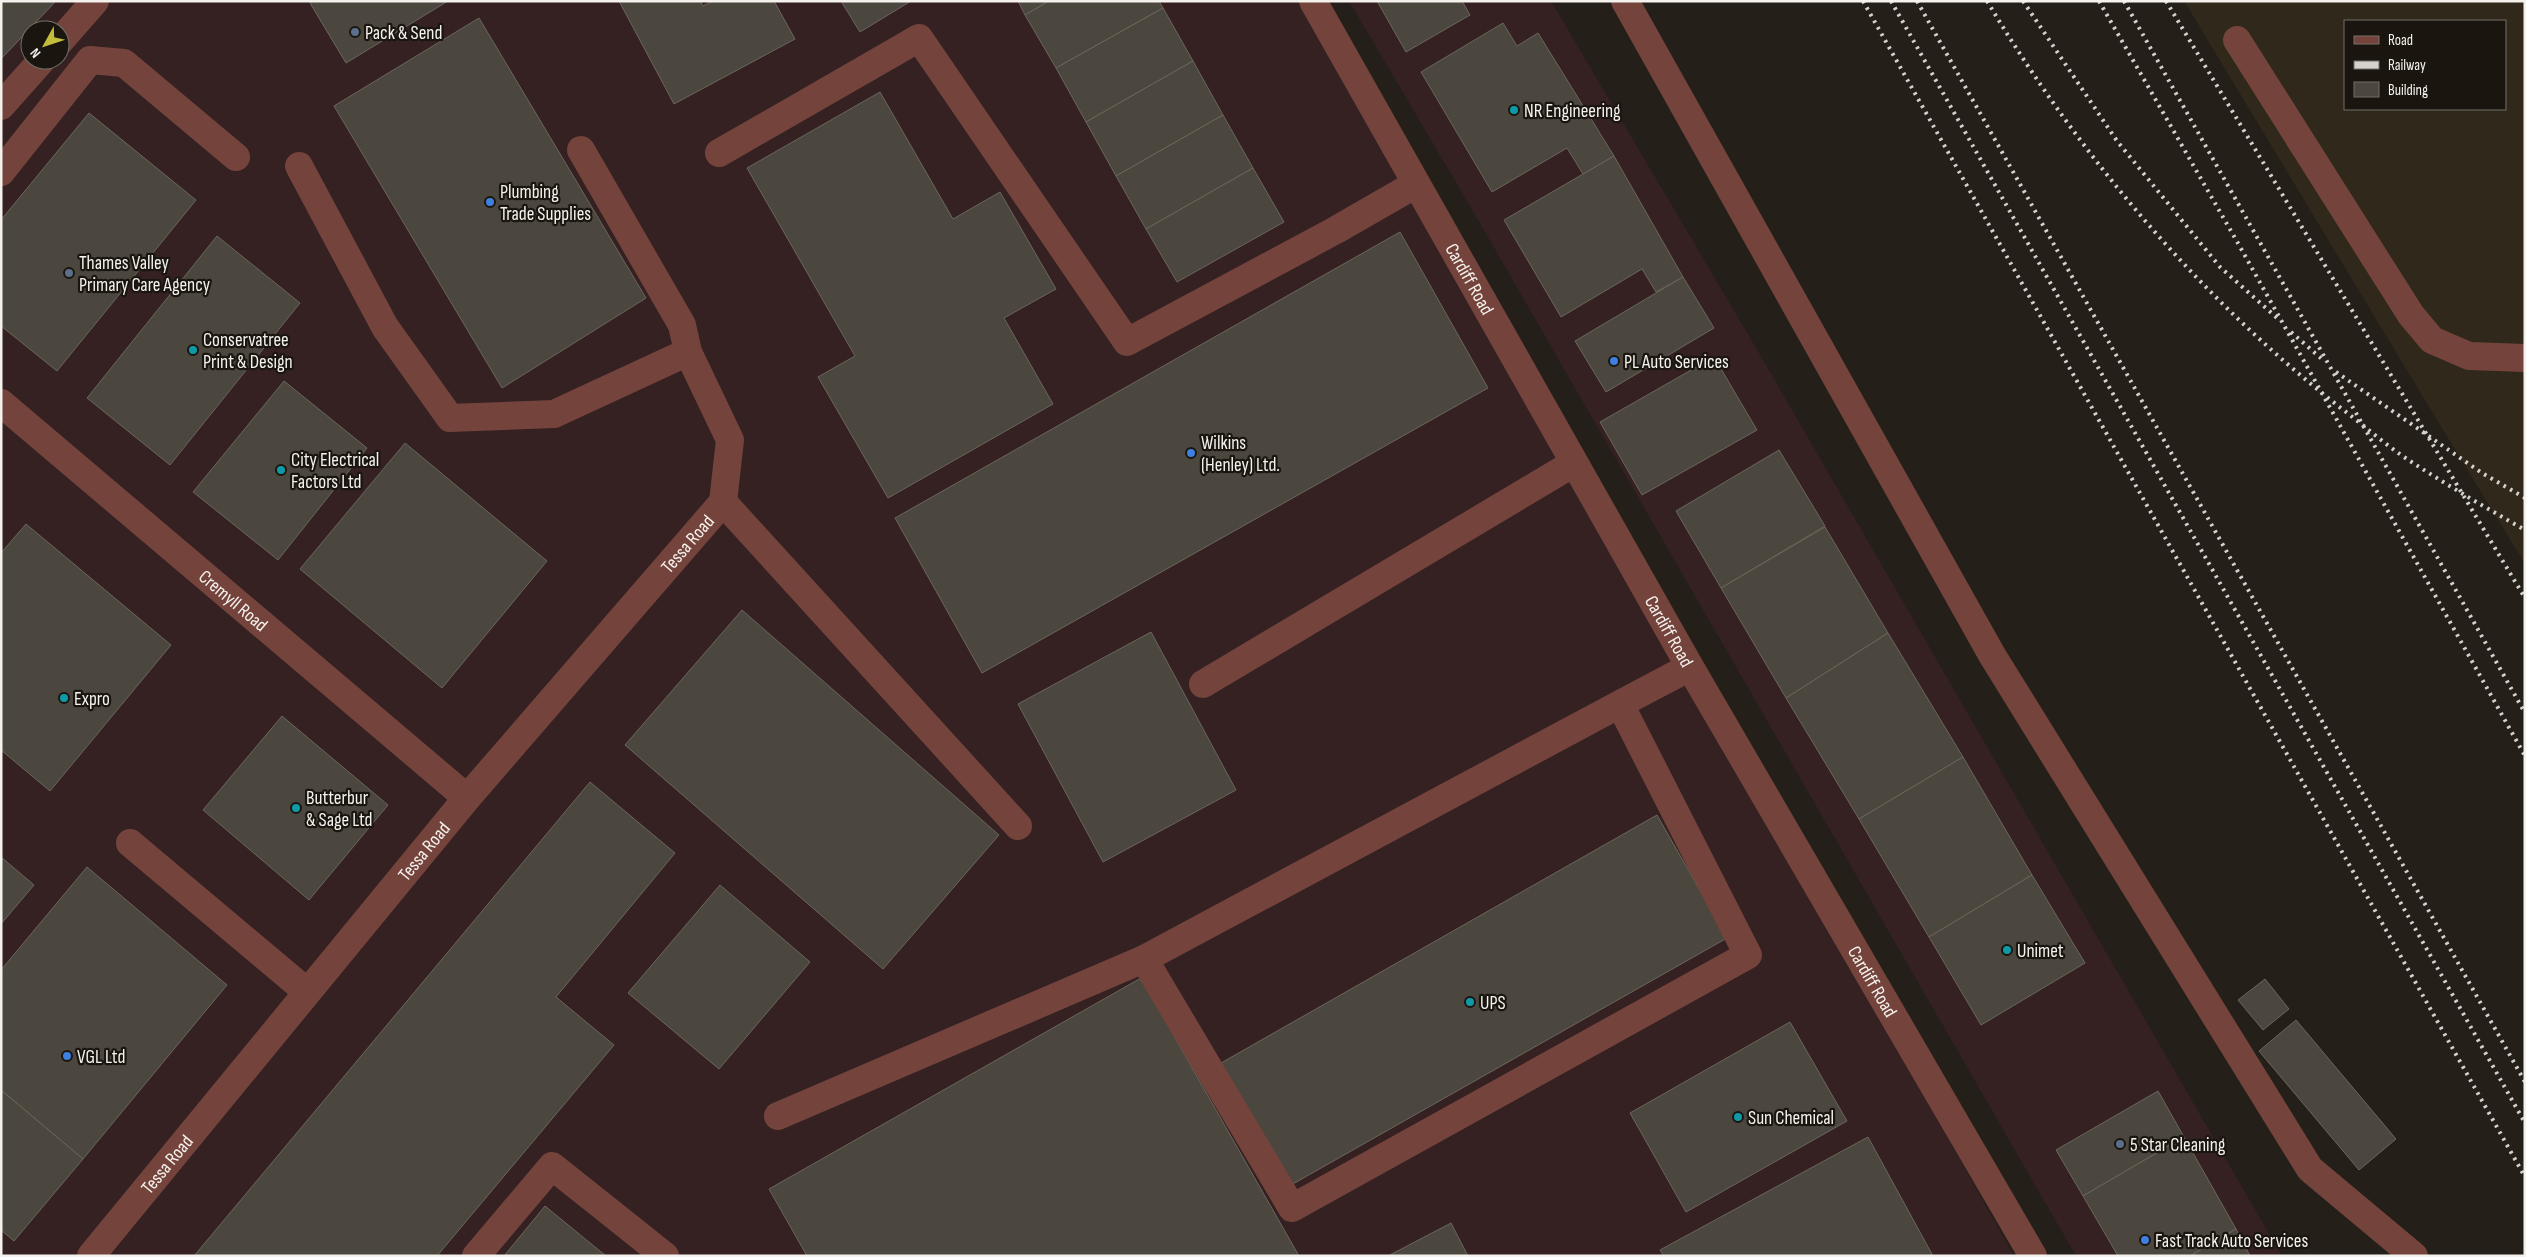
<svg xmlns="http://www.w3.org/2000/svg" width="2526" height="1257" font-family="'Sofia Sans Condensed',sans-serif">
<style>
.industrial{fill:#352122;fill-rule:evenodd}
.built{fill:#2f281b;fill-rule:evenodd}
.building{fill:#4b463e;stroke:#6b675d}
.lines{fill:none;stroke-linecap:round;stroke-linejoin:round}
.minor{stroke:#74443c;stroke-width:28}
.rail{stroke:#d5d2cd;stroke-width:4;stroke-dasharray:2.5 5;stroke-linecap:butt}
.service-dot{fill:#5c6f8a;stroke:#1a160f;stroke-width:2}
.culture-dot{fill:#0f9aa8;stroke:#1a160f;stroke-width:2}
.shop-dot{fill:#3f7fe0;stroke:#1a160f;stroke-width:2}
.labels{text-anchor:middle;stroke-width:4.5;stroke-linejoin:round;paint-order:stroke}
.poi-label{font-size:19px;fill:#f5f2ed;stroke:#1a160f;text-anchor:start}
.street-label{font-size:19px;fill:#f5f2ed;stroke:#1a160f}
</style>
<rect width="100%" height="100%" fill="#241f18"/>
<g class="industrial">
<path d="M1 1H1311L2014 1256H1ZM30 30H60V60H30Z"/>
<polygon points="1349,1 1551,1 1752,341 2282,1256 2076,1256 1474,213"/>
</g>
<path class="built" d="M2184 1H2525V564L2420 392ZM2345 21H2505V109H2345Z"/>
<g class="building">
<polygon points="1,1 56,1 1,59"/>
<polygon points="313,1 448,1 346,63 310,3"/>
<polygon points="619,1 700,1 703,6 713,1 774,1 795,39 674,104"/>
<polygon points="841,1 911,1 860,32"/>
<polygon points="1018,1 1049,1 1025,15"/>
<polygon points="1049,1 1159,1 1163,8 1056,68 1025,15"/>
<polygon points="1377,1 1462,1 1470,15 1406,52"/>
<polygon points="1163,8 1193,61 1086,122 1056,68"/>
<polygon points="479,18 646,298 502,388 334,106"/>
<polygon points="1503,23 1517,46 1538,33 1614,156 1583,174 1567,148 1492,192 1421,72"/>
<polygon points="1193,61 1223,115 1116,176 1086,122"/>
<polygon points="880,92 953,219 1000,192 1056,289 1004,318 1053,404 888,498 818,377 855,356 747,168"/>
<polygon points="89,113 196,200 57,371 1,326 1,220"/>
<polygon points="1223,115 1253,168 1146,229 1116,176"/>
<polygon points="1614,156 1683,277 1656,292 1642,269 1561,317 1504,220"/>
<polygon points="1253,168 1284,222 1177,282 1146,229"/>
<polygon points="1400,232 1488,388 982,673 895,518"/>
<polygon points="217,236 300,303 170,465 87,398"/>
<polygon points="1683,277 1714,328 1606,392 1575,341"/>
<polygon points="1714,357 1757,430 1642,495 1600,422"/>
<polygon points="284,381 367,448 278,560 193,492"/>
<polygon points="405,443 547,561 442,688 300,569"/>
<polygon points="1779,450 1825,526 1721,588 1676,511"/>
<polygon points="26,524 171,645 50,791 1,750 1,553"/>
<polygon points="1825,527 1888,633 1786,698 1721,588"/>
<polygon points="742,610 999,835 883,969 625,745"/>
<polygon points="1151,632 1236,790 1103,862 1018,704"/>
<polygon points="1888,633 1963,757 1859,819 1786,698"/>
<polygon points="282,716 388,805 309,900 203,810"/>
<polygon points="1963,757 2032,875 1929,937 1859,819"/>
<polygon points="590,782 675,853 556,997 614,1045 437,1256 194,1256"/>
<polygon points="1657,815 1727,938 1284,1189 1214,1067"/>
<polygon points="1,857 34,885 1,924"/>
<polygon points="87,867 227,985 83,1159 1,1090 1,970"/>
<polygon points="2032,875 2085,963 1981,1025 1929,937"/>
<polygon points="720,885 810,962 719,1069 628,993"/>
<polygon points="1141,978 1299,1256 807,1256 769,1189"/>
<polygon points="2265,979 2289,1009 2263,1030 2238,1000"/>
<polygon points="2296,1020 2396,1139 2359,1170 2259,1051"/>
<polygon points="1790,1022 1847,1121 1686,1212 1630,1113"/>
<polygon points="1,1090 83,1159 14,1241 1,1230"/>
<polygon points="2158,1091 2184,1137 2083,1196 2056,1150"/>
<polygon points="1868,1137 1933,1256 1664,1256 1660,1250"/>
<polygon points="2184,1137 2236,1229 2190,1256 2118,1256 2083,1196"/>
<polygon points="545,1206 606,1256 504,1256"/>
<polygon points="1451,1223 1468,1256 1388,1256"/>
<polygon points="2236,1229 2250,1256 2190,1256"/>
</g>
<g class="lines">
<g class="minor">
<path id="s1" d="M1313 1 1690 667 2033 1256"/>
<polyline points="1625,1 1992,655 2310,1169 2414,1256"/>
<polyline points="2237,40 2411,315 2432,340 2469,356 2525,358"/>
<polyline points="60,41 95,1"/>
<polyline points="1,106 42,60"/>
<polyline points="581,150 682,325 688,352"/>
<polyline points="719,153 919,38 1127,342 1336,230 1416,184"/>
<polyline points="1,172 90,60 124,63 236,157"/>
<path id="s2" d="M1 403 467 798"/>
<polyline points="723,502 1018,826"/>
<polyline points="1203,684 1574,463"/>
<polyline points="1620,704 1748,955 1292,1208 1144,959 1620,704 1690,667"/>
<polyline points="130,843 306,991"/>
<polyline points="778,1116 1144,959"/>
<path id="s3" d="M91 1256 467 798 723 502 730 440 688 352 554 414 450 418 385 327 299 166"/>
<polyline points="476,1256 552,1166 665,1256"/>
</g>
<g class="rail">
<polyline points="1863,1 2525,1177"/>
<polyline points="1891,1 2525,1123"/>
<polyline points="1917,1 2525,1082"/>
<path d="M1987 1C2081 158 2201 300 2346 412 2367 428 2387 446 2410 461 2447 485 2486 508 2525 530"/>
<polyline points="2023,1 2117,141 2220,267 2277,318"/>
<polyline points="2099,1 2239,245 2525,756"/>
<polyline points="2124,1 2525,713"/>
<polyline points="2166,1 2525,598"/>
<polyline points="2291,332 2323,360"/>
<polyline points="2336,372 2482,473 2525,498"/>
</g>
</g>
<g class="service-dot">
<circle cx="355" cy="32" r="5"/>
<circle cx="69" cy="273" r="5"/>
<circle cx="2120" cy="1144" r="5"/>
</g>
<g class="culture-dot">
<circle cx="1514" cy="110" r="5"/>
<circle cx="193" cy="350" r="5"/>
<circle cx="281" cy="470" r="5"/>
<circle cx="64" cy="698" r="5"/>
<circle cx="296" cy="808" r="5"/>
<circle cx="2007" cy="950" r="5"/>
<circle cx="1470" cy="1002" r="5"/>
<circle cx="1738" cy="1117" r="5"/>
</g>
<g class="shop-dot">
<circle cx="490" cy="202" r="5"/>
<circle cx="1614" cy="361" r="5"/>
<circle cx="1191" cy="453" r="5"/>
<circle cx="67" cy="1056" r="5"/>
<circle cx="2145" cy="1240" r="5"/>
</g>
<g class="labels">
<g class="poi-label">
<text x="365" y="39">Pack &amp; Send</text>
<text x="1524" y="117">NR Engineering</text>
<text x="500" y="198">Plumbing<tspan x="500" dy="22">Trade Supplies</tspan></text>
<text x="79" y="269">Thames Valley<tspan x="79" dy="22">Primary Care Agency</tspan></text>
<text x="203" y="346">Conservatree<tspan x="203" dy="22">Print &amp; Design</tspan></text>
<text x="1624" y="368">PL Auto Services</text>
<text x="1201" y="449">Wilkins<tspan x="1201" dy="22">(Henley) Ltd.</tspan></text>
<text x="291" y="466">City Electrical<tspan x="291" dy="22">Factors Ltd</tspan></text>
<text x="74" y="705">Expro</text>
<text x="306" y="804">Butterbur<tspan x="306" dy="22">&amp; Sage Ltd</tspan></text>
<text x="2017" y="957">Unimet</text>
<text x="1480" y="1009">UPS</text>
<text x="77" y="1063">VGL Ltd</text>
<text x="1748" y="1124">Sun Chemical</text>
<text x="2130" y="1151">5 Star Cleaning</text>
<text x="2155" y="1247">Fast Track Auto Services</text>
</g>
<g class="street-label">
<text dy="7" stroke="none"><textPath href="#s1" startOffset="319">Cardiff Road</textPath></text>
<text dy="7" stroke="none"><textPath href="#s3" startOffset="929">Tessa Road</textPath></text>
<text dy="7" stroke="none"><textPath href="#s2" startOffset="305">Cremyll Road</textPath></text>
<text dy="7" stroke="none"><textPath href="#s1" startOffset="724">Cardiff Road</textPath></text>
<text dy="7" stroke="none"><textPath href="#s3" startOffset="524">Tessa Road</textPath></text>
<text dy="7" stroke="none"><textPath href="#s1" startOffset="1129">Cardiff Road</textPath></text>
<text dy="7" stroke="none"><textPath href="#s3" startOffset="119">Tessa Road</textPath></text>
</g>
</g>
<rect width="2526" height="1257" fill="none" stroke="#f5f2ed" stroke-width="5"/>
<rect x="2344" y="20" width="162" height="90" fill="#1a160f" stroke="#726e68"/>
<rect x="2354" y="36" width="25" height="8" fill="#74443c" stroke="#726e68"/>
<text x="2388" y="45" font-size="15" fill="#f5f2ed">Road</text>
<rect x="2354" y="61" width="25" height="8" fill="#d5d2cd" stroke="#726e68"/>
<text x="2388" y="70" font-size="15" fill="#f5f2ed">Railway</text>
<rect x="2354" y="82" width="25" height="15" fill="#4b463e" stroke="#726e68"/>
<text x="2388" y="95" font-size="15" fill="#f5f2ed">Building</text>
<g transform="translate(45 45) rotate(230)"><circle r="24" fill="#1a160f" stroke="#726e68"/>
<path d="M0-4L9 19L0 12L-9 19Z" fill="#c4bc3d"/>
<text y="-8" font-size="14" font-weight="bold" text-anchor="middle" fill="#f5f2ed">N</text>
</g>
</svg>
